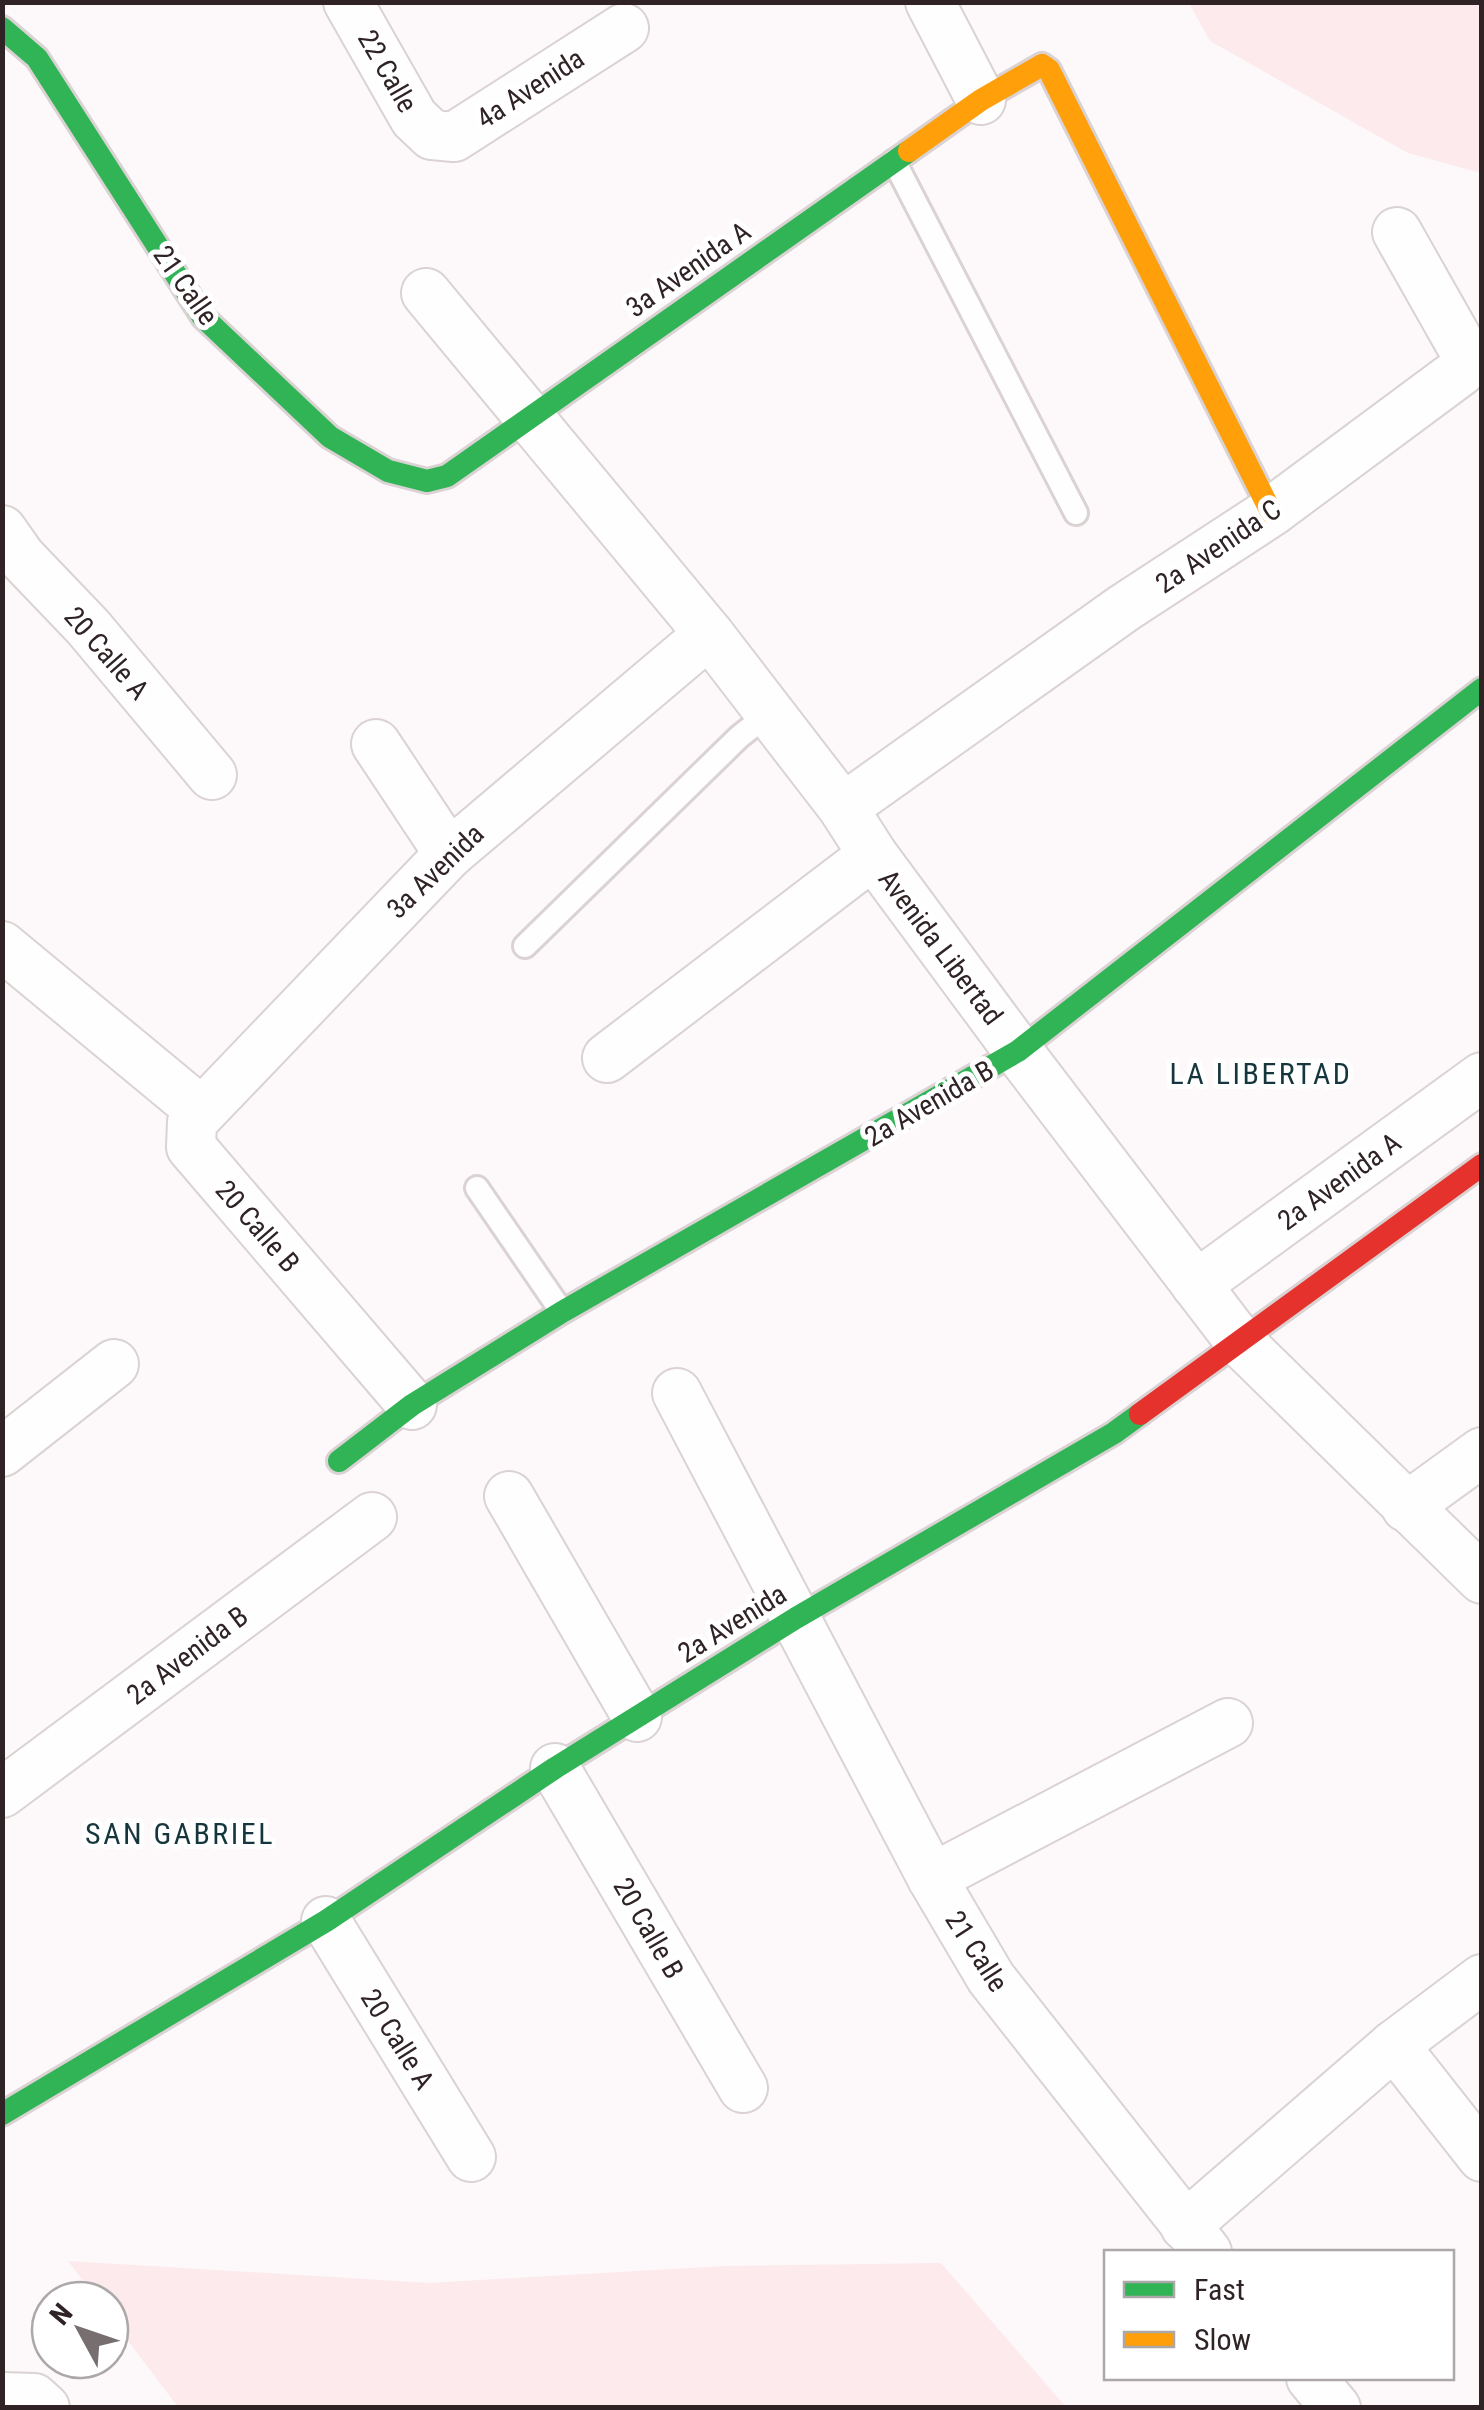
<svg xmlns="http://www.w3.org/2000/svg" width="1484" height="2410" font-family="'Roboto Condensed',sans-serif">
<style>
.green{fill:#fceaed}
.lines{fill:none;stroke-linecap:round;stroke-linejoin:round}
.lane-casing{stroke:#dad2d3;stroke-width:28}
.street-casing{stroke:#dad2d3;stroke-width:52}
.fast-casing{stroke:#dad2d3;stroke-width:28}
.slow-casing{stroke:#dad2d3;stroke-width:28}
.jam-casing{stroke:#dad2d3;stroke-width:28}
.lane{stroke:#fffefe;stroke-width:22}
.street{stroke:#fffefe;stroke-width:48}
.fast{stroke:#30b455;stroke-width:22}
.slow{stroke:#ff9f0a;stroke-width:22}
.jam{stroke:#e5322d;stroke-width:22}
.labels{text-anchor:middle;stroke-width:10;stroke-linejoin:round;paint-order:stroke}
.street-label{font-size:28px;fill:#2f2325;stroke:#fff}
.neighbourhood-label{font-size:30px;letter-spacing:2.5px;fill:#16363d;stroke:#fff}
</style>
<rect width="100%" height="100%" fill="#fdf8f9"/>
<g class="green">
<polygon points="1189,3 1481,3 1481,173 1408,153 1210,41"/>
<polygon points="68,2261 429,2283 724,2266 941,2263 1066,2407 178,2407 110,2317 110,2300 98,2300"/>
</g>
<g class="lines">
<defs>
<g id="lane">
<polyline points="894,161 1076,513"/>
<polyline points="525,946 739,737 768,714"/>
<polyline points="477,1188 562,1312"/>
</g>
<g id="street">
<polyline points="348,2 414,118 432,135 454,137 624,28"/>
<polyline points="930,2 981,100"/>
<polyline points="426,293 709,634 843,808 873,855 1018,1051 1240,1342 1482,1579"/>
<polyline points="2,530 21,557 88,627 212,775"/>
<polyline points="376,744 449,854"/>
<polyline points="843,808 1124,608 1271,512 1461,371 1466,360 1462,347 1397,232"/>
<polyline points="2,946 200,1110"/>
<polyline points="607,1058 873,855"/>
<polyline points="1196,1285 1482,1077"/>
<polyline points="677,1393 932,1878 991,1978 1207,2252"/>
<polyline points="412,1405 191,1147 192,1122 449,854 709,634"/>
<polyline points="2,1452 114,1364"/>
<polyline points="509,1496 637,1717"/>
<polyline points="1406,1507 1482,1452"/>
<polyline points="555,1768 743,2088"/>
<polyline points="2,1793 372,1517"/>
<polyline points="932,1878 1228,1723"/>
<polyline points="326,1921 471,2157"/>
<polyline points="1394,2045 1482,2157"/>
<polyline points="1185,2226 1394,2045 1482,1979"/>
<polyline points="1311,2378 1336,2408"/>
<polyline points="2,2397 34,2398 45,2408"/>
</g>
<g id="fast">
<polyline points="2,28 37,58 203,317 330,437 388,471 427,481 447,476 909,151"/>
<polyline points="339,1461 412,1405 562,1312 1018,1051 1482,689"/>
<polyline points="2,2114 326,1921 555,1768 796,1618 1114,1433 1140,1414"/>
</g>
<polyline id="slow" points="909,151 981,100 1042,65 1049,70 1271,512"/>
<polyline id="jam" points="1140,1414 1482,1165"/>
</defs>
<use href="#lane" class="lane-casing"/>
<use href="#street" class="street-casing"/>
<use href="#fast" class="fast-casing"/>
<use href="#slow" class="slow-casing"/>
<use href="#jam" class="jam-casing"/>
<use href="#lane" class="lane"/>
<use href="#street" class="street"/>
<use href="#fast" class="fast"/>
<use href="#slow" class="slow"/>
<use href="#jam" class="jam"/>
</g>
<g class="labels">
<g class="street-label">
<text transform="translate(388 71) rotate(60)" y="10">22 Calle</text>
<text transform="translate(530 88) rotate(-33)" y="10">4a Avenida</text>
<text transform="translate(688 269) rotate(-35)" y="10">3a Avenida A</text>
<text transform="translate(186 285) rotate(55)" y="10">21 Calle</text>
<text transform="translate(1218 546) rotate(-34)" y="10">2a Avenida C</text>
<text transform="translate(107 653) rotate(49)" y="10">20 Calle A</text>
<text transform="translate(435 871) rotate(-44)" y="10">3a Avenida</text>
<text transform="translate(941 947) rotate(53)" y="10">Avenida Libertad</text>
<text transform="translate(929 1103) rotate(-30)" y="10">2a Avenida B</text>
<text transform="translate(1339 1181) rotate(-36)" y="10">2a Avenida A</text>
<text transform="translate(258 1226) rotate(49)" y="10">20 Calle B</text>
<text transform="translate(732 1623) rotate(-32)" y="10">2a Avenida</text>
<text transform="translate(187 1655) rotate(-37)" y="10">2a Avenida B</text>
<text transform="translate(649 1928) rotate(60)" y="10">20 Calle B</text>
<text transform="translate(977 1951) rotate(57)" y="10">21 Calle</text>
<text transform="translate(398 2039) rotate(58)" y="10">20 Calle A</text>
</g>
<g class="neighbourhood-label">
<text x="1261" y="1084">LA LIBERTAD</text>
<text x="180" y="1844">SAN GABRIEL</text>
</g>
</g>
<rect width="1484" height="2410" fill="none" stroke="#2f2325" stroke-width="10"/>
<rect x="1104" y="2250" width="350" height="130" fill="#ffffff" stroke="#aca7a8" stroke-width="2.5"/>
<rect x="1124" y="2282" width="50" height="15" fill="#30b455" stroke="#aca7a8" stroke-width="2.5"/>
<text x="1194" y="2300" font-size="30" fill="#2f2325">Fast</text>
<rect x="1124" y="2332" width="50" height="15" fill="#ff9f0a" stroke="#aca7a8" stroke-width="2.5"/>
<text x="1194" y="2350" font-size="30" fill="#2f2325">Slow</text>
<g transform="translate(80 2330) rotate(310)"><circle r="48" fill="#ffffff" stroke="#aca7a8" stroke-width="2.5"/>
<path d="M0-8L18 38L0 25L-18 38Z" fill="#776e6f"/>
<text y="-15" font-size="28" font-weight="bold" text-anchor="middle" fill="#2f2325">N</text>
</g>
</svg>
